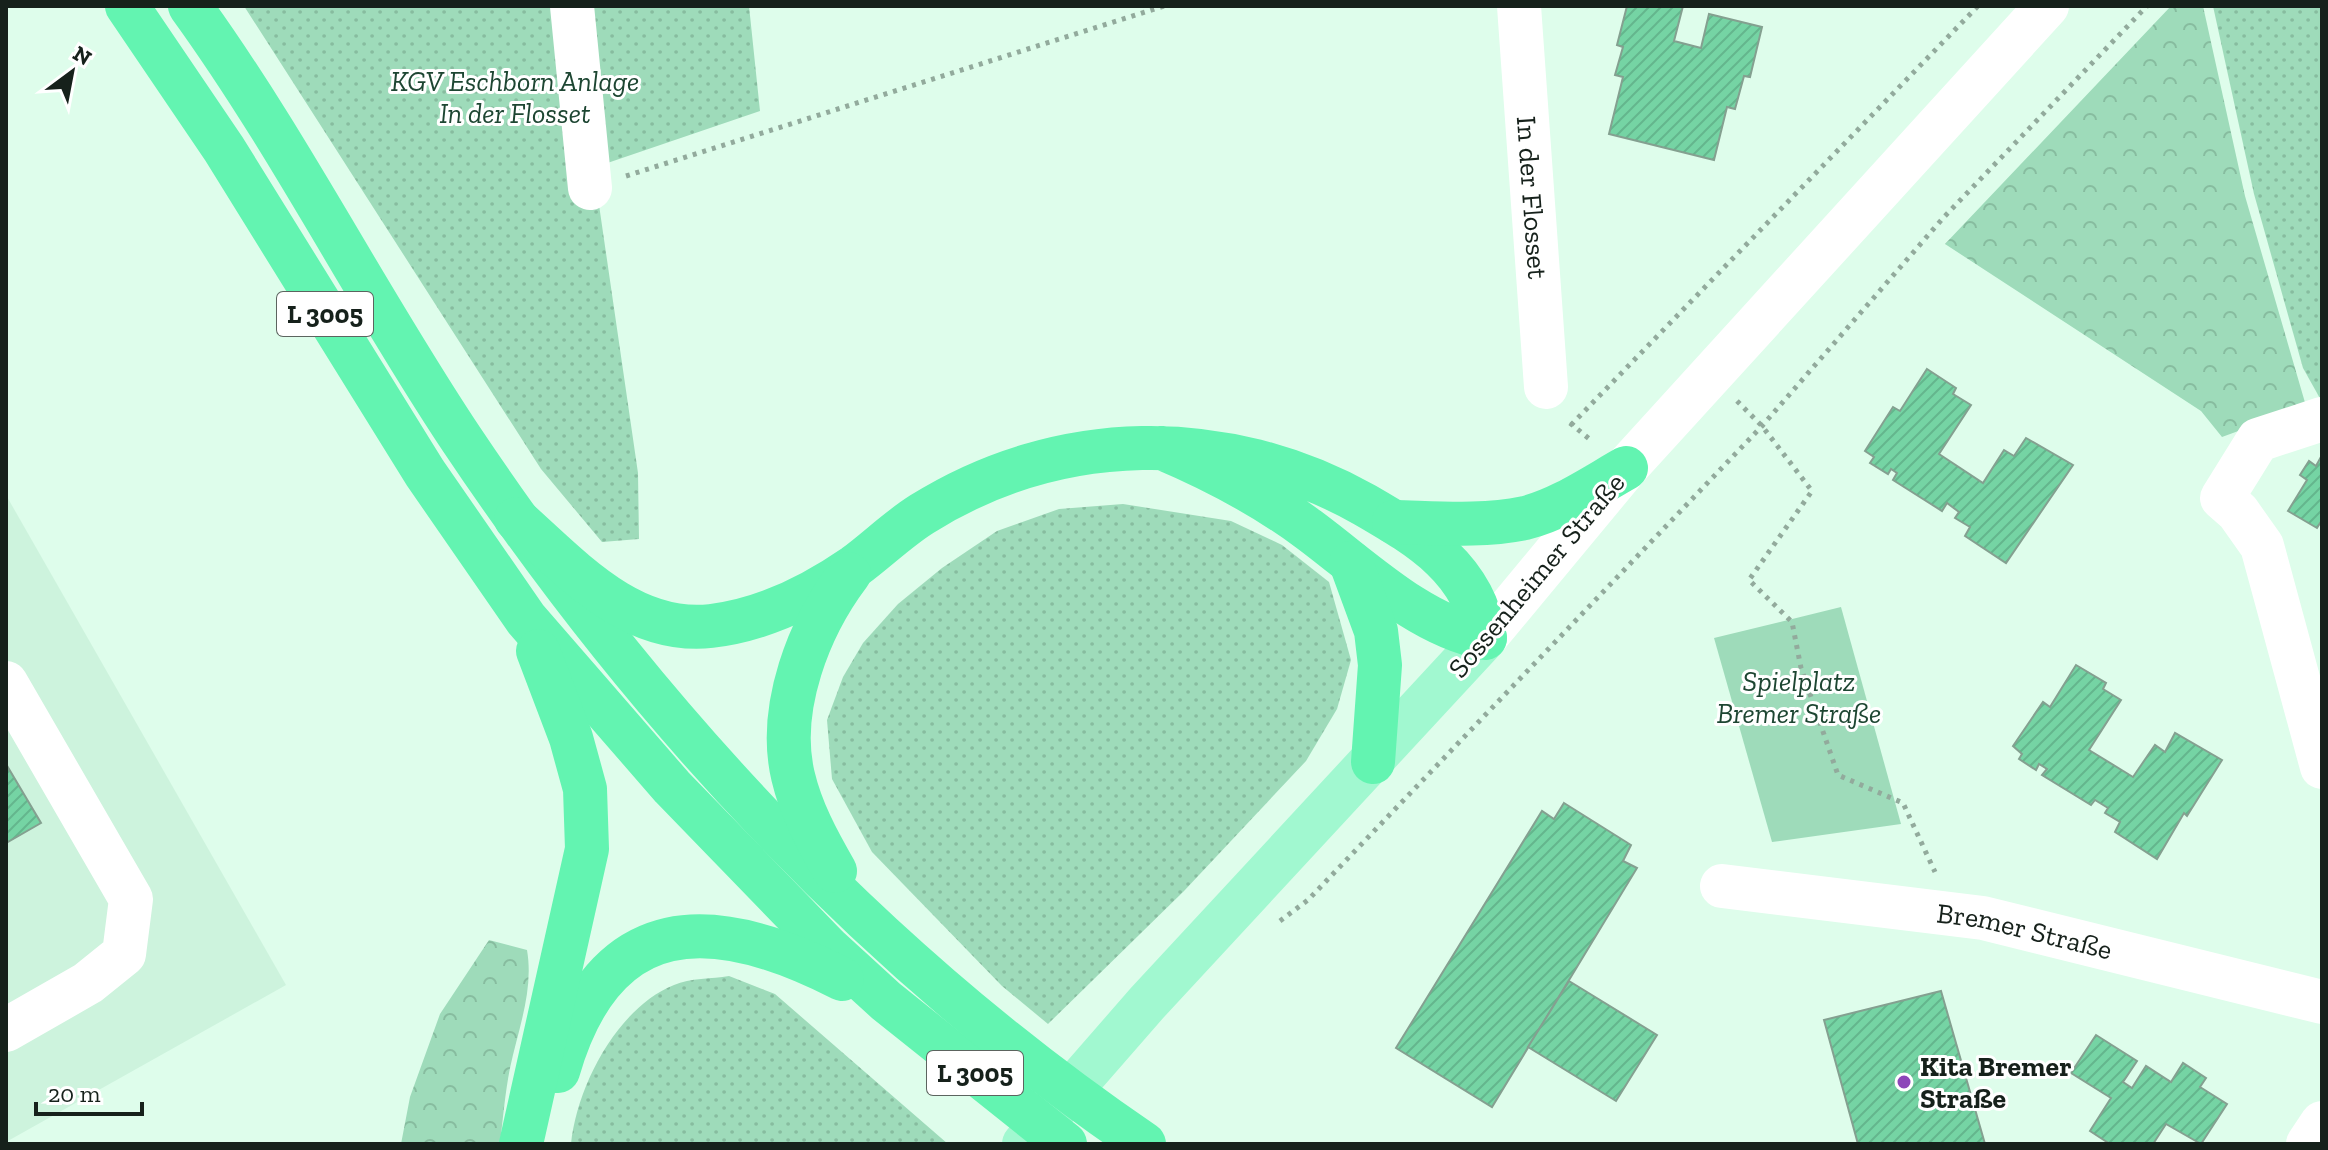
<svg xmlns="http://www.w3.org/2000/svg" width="2328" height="1150" font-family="'Zilla Slab',serif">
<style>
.built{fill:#cdf3dd}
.grass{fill:url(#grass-dots)}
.forest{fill:url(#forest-crowns)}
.park{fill:#9edbba}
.building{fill:url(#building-hatch);stroke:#84a090;stroke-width:2}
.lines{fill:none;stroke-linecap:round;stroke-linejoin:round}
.path{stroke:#92aa9c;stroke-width:5;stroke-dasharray:4 6;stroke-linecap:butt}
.minor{stroke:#fff;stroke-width:44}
.major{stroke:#a1f8d0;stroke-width:44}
.highway{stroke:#63f4b1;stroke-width:44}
.poi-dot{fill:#8d46b9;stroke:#fff;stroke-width:3}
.labels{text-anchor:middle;stroke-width:6;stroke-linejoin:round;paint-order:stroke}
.shield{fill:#fff;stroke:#5c645f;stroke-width:2}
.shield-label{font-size:26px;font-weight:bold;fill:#16211b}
.park-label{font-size:28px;font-style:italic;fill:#1d4632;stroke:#fff}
.street-label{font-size:28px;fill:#16211b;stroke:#fff}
.poi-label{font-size:28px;font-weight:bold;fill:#16211b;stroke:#fff;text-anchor:start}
</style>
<defs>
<pattern id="grass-dots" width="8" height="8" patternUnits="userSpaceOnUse" patternTransform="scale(2)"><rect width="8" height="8" fill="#9edbba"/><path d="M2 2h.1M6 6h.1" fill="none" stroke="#87bc9f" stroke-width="1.8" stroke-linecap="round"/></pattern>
<pattern id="forest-crowns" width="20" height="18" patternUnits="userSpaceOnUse" patternTransform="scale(2)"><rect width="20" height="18" fill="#9edbba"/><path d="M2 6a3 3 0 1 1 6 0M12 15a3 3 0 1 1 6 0" fill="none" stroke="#87bc9f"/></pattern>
<pattern id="building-hatch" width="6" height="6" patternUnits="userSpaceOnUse" patternTransform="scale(2)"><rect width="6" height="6" fill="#75d4a4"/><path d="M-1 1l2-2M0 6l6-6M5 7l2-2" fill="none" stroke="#64b68d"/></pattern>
</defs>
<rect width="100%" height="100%" fill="#defdeb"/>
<polygon class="built" points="6,495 286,985 6,1142"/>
<g class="grass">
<polygon points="244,6 749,6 760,111 581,172 598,198 638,473 639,539 602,542 541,469"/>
<polygon points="2213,6 2322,6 2322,402 2303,368 2254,194"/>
<polygon points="1123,504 1231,521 1282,545 1329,582 1351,660 1337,709 1306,761 1184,891 1048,1024 1002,986 872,852 832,779 827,720 843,677 863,643 898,604 942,568 997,531 1059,509"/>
<path d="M729 976 775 994 948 1144H571C577 1086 617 1008 674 985 690 978 712 979 729 976Z"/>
</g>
<g class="forest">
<polygon points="2171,6 2203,6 2245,196 2306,406 2222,437 2201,411 1945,244"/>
<path d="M489 940 527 950C534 990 518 1030 510 1068 505 1093 503 1119 500 1144H401L410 1097 440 1014Z"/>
</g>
<polygon class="park" points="1841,607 1901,824 1772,842 1714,638"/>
<g class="building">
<polygon points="1627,6 1683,6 1674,41 1701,48 1709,14 1762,27 1750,77 1744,76 1735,109 1727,107 1714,160 1609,134 1623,77 1615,75 1623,47 1617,45"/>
<polygon points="1927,369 1956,388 1953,394 1971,405 1939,454 1983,483 2004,450 2014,456 2026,438 2073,465 2006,563 1965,536 1970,527 1955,518 1959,512 1947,503 1942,511 1893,480 1897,473 1891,469 1888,474 1870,463 1874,457 1865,451 1893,407 1900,411"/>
<polygon points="2322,455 2322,520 2317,528 2288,511 2307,480 2300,475 2309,461 2316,466"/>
<polygon points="2076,665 2106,683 2103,689 2121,700 2089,750 2133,777 2155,745 2165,752 2175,733 2222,760 2187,816 2184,813 2157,859 2115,832 2120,822 2105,813 2108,808 2095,800 2091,805 2042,775 2047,769 2039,764 2036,770 2019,759 2022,754 2013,746 2043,702 2050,707"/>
<polygon points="6,764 41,823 6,843"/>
<polygon points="1564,803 1631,845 1623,861 1637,868 1492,1107 1396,1048 1542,811 1554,819"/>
<polygon points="1569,981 1657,1035 1616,1101 1528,1047"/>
<polygon points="1941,991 1985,1144 1858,1144 1824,1020"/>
<polygon points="2096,1035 2137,1061 2123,1082 2132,1088 2146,1066 2171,1082 2183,1063 2206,1078 2200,1087 2227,1104 2201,1144 2166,1124 2153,1144 2110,1144 2090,1131 2111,1098 2071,1073"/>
</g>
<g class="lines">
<g class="path">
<polyline points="626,176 1164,6"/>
<polyline points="1737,401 1762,426 1812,491 1749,580 1792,622 1801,668 1838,775 1903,803 1935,872"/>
<polyline points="1570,423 1593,442"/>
<polyline points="1571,425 1978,6"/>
<polyline points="1280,921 1308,900 1762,426 1944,217 2147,6"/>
</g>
<g class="minor">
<polyline points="572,6 590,188"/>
<path id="s1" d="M1519 6 1546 387"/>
<polyline points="2322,419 2258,440 2222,498 2238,512 2262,546 2322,767"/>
<polyline points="1485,638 1626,468 2047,6"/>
<polyline points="6,683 131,899 124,954 88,983 6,1030"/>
<path id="s2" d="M1722 886 1983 918 2322 1002"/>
<polyline points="2308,1144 2322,1123"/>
</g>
<polyline class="major" points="1024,1144 1147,1003 1485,638"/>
<g class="highway">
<polyline points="127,6 224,149 425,473 526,619 672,787 828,948 886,1001 1065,1144"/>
<path d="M190 6C290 144 367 298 462 440 644 712 872 959 1144 1144"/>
<path d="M516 519C571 568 630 635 711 626 763 620 813 595 855 566 878 549 898 529 922 514 1058 429 1225 426 1365 505 1422 538 1474 569 1485 638 1418 625 1361 568 1308 529 1262 495 1214 470 1162 448"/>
<path d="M1394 522C1437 523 1483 527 1525 518 1561 509 1594 486 1626 468"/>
<polyline points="1351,563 1376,631 1380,665 1373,762"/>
<path d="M835 871C817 840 801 810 793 776 777 708 809 627 849 574"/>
<path d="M558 1071C605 909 713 913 842 979"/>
<polyline points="521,1144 587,849 585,789 571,738 538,651"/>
</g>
</g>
<circle class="poi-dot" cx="1904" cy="1082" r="8"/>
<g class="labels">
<g class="shield">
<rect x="277" y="292" width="96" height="44" rx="6"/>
<rect x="927" y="1051" width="96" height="44" rx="6"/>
</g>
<g class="shield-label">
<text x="325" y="323">L 3005</text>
<text x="975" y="1082">L 3005</text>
</g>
<g class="park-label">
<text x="515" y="91">KGV Eschborn Anlage<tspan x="515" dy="32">In der Flosset</tspan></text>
<text x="1799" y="691">Spielplatz<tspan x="1799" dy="32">Bremer Straße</tspan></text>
</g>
<g class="street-label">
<text dy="10" stroke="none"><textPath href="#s1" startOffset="192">In der Flosset</textPath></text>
<text transform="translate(1536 575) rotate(-50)" y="10">Sossenheimer Straße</text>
<text dy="10" stroke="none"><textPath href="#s2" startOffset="306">Bremer Straße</textPath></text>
</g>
<g class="poi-label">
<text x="1920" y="1076">Kita Bremer<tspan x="1920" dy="32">Straße</tspan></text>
</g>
</g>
<rect width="2328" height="1150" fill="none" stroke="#16211b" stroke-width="16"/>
<g transform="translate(72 72) rotate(32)" stroke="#ffffff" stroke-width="6" paint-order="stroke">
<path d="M0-6L14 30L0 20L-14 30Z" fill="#16211b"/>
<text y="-12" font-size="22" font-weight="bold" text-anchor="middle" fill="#16211b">N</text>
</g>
<path d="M36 1102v12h106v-12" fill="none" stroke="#16211b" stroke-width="4"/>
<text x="48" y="1102" font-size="24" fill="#16211b" stroke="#ffffff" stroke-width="6" paint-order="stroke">20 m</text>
</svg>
